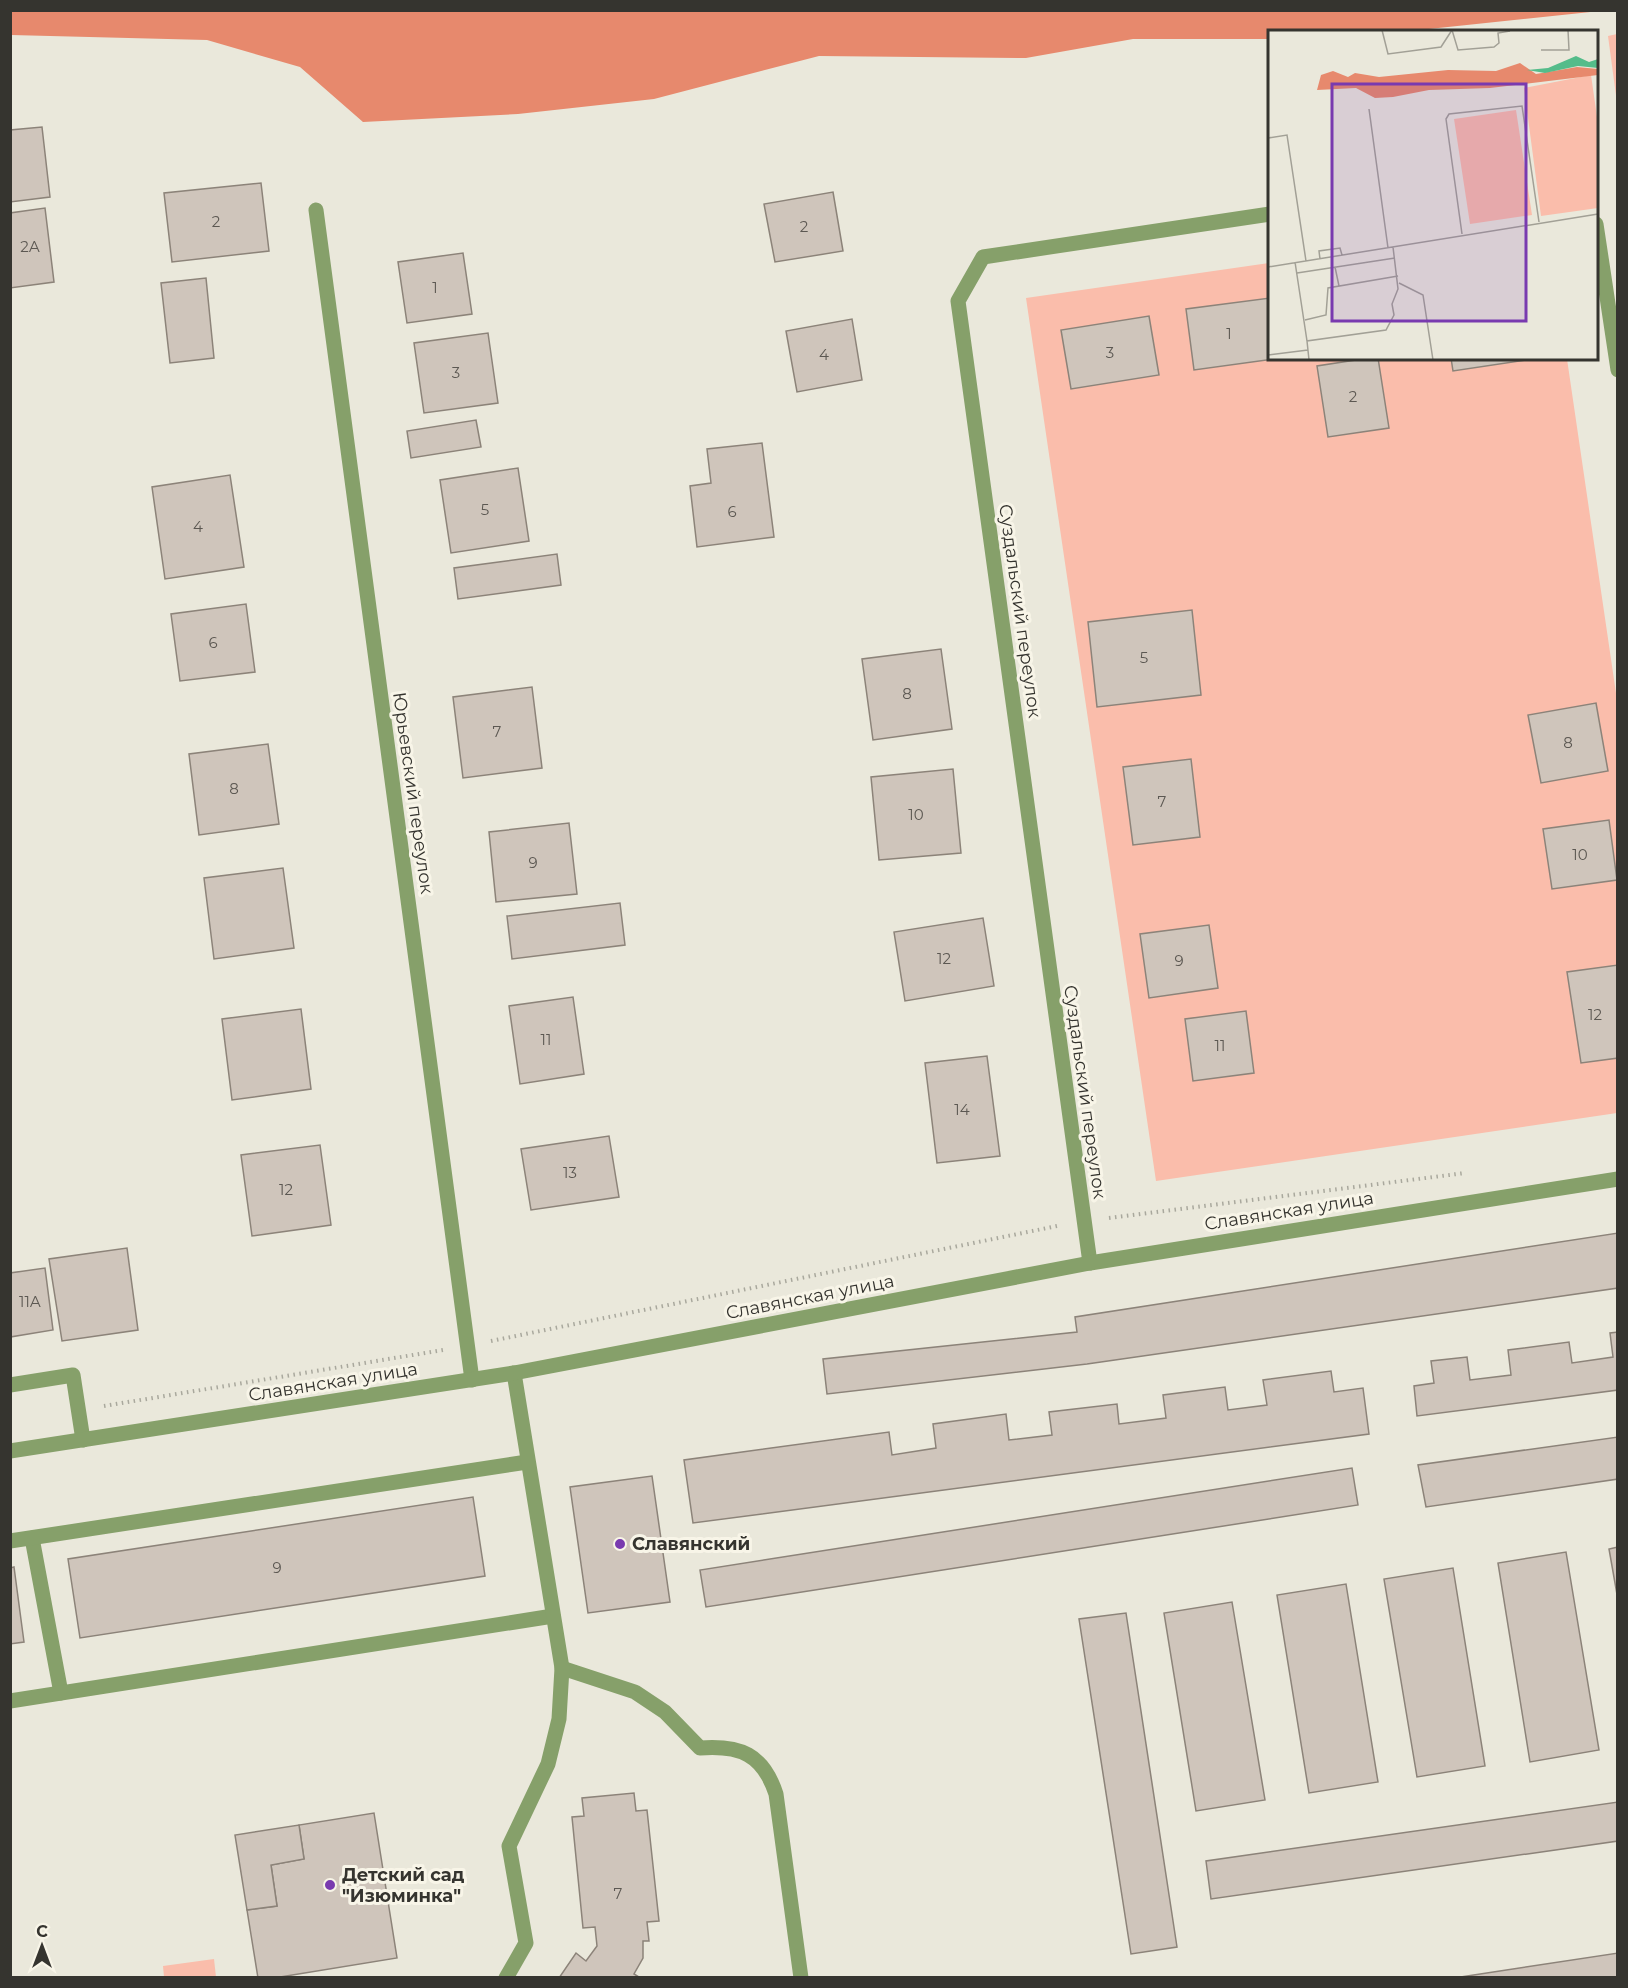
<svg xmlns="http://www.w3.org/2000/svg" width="1628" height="1988" font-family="Montserrat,sans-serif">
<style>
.green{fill:#fabdab}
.forest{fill:#e7896d}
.building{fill:#cfc5bb;stroke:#8c8379;stroke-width:1.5}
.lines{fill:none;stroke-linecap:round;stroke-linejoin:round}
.path{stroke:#a9a89d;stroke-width:4;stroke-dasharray:1.5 4.5;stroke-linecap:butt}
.lane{stroke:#86a06a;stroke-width:15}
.street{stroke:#86a06a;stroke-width:15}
.poi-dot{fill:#793aaf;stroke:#f8f5e8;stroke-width:2}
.labels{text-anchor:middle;stroke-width:6;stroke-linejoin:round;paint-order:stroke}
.number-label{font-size:15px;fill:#5c5852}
.street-label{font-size:18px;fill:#35342f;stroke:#f8f5e8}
.poi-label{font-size:18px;font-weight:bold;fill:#35342f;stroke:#f8f5e8;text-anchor:start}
.inset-road{fill:none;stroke:#a2a096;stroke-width:1.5}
.view{fill:#793aaf;fill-opacity:0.15;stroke:#793aaf;stroke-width:3}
.inset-edge{fill:none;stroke:#35342f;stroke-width:3}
</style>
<rect width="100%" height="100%" fill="#eae8db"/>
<g class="green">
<polygon points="1617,34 1618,34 1617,103 1608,36"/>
<polygon points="1269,263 1270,358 1567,359 1617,700 1617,1113 1156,1181 1026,298"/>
<polygon points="214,1959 216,1977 164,1977 163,1966"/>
</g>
<polygon class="forest" points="11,10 1600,10 1600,11 1410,31 1270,32 1269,39 1133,39 1026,58 819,56 654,99 518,114 363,122 300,67 207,40 11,35"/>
<g class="building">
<polygon points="42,127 50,197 10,202 10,130"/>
<polygon points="261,183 269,251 172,262 164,193"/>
<polygon points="833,192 843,251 775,262 764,204"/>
<polygon points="45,208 54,282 10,288 10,213"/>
<polygon points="463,253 472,314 407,323 398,262"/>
<polygon points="206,278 214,358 170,363 161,283"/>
<polygon points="1270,298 1270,358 1281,358 1194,370 1186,309"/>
<polygon points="1149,316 1159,375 1071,389 1061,330"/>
<polygon points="852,319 862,380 797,392 786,331"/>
<polygon points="488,333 498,403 424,413 414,343"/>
<polygon points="1369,358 1378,358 1389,428 1328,437 1317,366"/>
<polygon points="1451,358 1539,358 1453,371"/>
<polygon points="476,420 481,447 411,458 407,431"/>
<polygon points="762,443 774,537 697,547 690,486 711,483 707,449"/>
<polygon points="518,468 529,541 451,553 440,480"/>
<polygon points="230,475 244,567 165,579 152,487"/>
<polygon points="557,554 561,585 458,599 454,568"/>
<polygon points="246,604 255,672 180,681 171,614"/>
<polygon points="1192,610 1201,695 1097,707 1088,622"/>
<polygon points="941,649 952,729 873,740 862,659"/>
<polygon points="532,687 542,768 463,778 453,697"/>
<polygon points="1596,703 1608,771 1541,783 1528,715"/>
<polygon points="268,744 279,824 199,835 189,754"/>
<polygon points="1191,759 1200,837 1133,845 1123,767"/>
<polygon points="953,769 961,853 879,860 871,777"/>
<polygon points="1609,820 1617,880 1552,889 1543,829"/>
<polygon points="569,823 577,894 496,902 489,832"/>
<polygon points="283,868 294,948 214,959 204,878"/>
<polygon points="620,903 625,945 512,959 507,916"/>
<polygon points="983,918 994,986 905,1001 894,932"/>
<polygon points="1209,925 1218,988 1149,998 1140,934"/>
<polygon points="1618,965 1618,1058 1581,1063 1567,972"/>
<polygon points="573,997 584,1074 520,1084 509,1006"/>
<polygon points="301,1009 311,1089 232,1100 222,1019"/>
<polygon points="1246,1011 1254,1073 1193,1081 1185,1019"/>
<polygon points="987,1056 1000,1156 937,1163 925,1063"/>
<polygon points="609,1136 619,1197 531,1210 521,1149"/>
<polygon points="320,1145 331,1225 252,1236 241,1155"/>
<polygon points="1618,1233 1618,1288 1087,1364 827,1394 823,1359 1077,1332 1075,1317"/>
<polygon points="127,1248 138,1330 62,1341 49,1259"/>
<polygon points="45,1268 53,1330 10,1337 10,1273"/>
<polygon points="1618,1332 1618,1390 1417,1416 1414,1386 1434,1383 1431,1361 1467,1357 1470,1380 1511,1375 1508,1350 1569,1342 1572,1363 1613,1357 1610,1333"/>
<polygon points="1331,1371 1334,1392 1363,1388 1369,1434 693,1523 684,1460 889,1432 892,1455 936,1448 933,1424 1006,1414 1009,1440 1052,1435 1049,1412 1117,1404 1119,1424 1166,1418 1163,1395 1225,1387 1228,1410 1267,1405 1263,1380"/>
<polygon points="1618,1437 1618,1479 1426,1507 1418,1465"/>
<polygon points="1352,1468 1358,1505 706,1607 700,1570"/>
<polygon points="652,1476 670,1602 588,1613 570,1487"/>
<polygon points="473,1497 485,1576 80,1638 68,1559"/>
<polygon points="1618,1547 1618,1600 1609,1549"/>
<polygon points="1566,1552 1599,1750 1530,1762 1498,1563"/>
<polygon points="14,1567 24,1642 10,1644 10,1568"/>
<polygon points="1453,1568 1485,1766 1417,1777 1384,1579"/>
<polygon points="1346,1584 1378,1782 1309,1793 1277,1595"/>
<polygon points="1232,1602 1265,1800 1196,1811 1164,1613"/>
<polygon points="1126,1613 1177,1947 1131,1954 1079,1619"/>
<polygon points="634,1793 636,1811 647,1810 659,1921 647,1922 649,1941 643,1941 643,1958 634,1974 639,1977 559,1978 576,1953 586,1961 597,1946 595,1927 583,1928 572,1817 584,1816 582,1798"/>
<polygon points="1618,1802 1618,1841 1211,1899 1206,1861"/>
<polygon points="374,1813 397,1958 274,1978 258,1978 247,1910 277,1906 271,1865 304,1859 299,1825"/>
<polygon points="299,1825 304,1859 271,1865 277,1906 247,1910 235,1835"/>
<polygon points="1618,1953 1618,1978 1454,1978"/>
</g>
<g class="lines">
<g class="path">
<polyline points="1109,1218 1465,1173"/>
<polyline points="491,1341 1057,1226"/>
<polyline points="104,1406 443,1350"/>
</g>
<g class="lane">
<polyline points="10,1385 73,1375 83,1440"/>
<polyline points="32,1538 61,1693"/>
<polyline points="10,1541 527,1462"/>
<path d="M562 1668 635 1692 665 1712 700 1748C740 1745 763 1754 776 1794L801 1978"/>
<polyline points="10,1701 553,1616"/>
<polyline points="506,1978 526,1943 509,1846 548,1764 559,1719 562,1668 514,1373"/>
</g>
<g class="street">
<polyline points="316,210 472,1380"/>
<polyline points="1596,224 1618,370"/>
<polyline points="1090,1263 958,301 983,257 1270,214"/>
<polyline points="10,1451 514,1373 1090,1263 1618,1179"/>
</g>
</g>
<g class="poi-dot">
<circle cx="620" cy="1544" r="6"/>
<circle cx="330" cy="1885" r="6"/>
</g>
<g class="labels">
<g class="number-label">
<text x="216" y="227">2</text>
<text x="804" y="232">2</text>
<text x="30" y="252">2А</text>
<text x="435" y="293">1</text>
<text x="1229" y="339">1</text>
<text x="1110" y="358">3</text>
<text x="824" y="360">4</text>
<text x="456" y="378">3</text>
<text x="1353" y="402">2</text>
<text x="485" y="515">5</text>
<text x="732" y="517">6</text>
<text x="198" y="532">4</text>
<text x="213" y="648">6</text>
<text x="1144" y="663">5</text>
<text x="907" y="699">8</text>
<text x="497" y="737">7</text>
<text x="1568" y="748">8</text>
<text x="234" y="794">8</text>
<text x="1162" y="807">7</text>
<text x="916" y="820">10</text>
<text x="1580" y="860">10</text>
<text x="533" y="868">9</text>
<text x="944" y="964">12</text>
<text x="1179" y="966">9</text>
<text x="1595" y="1020">12</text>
<text x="546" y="1045">11</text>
<text x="1220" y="1051">11</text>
<text x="962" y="1115">14</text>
<text x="570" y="1178">13</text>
<text x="286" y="1195">12</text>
<text x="30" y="1307">11А</text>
<text x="277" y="1573">9</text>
<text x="618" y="1899">7</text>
</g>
<g class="street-label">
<text transform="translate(1020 611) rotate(82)" y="6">Суздальский переулок</text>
<text transform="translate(413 793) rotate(82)" y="6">Юрьевский переулок</text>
<text transform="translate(1085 1092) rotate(82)" y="6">Суздальский переулок</text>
<text transform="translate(1289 1211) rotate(-9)" y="6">Славянская улица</text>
<text transform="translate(810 1297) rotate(-11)" y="6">Славянская улица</text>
<text transform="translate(333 1382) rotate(-9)" y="6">Славянская улица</text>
</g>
<g class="poi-label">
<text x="632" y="1550">Славянский</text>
<text x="342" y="1881">Детский сад<tspan x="342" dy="21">"Изюминка"</tspan></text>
</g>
</g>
<g transform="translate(1268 30)">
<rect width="330" height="330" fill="#eae8db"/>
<path d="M323 45 330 94V178L273 186 256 58ZM248 80 264 185 202 194 186 89Z" fill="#fabdab"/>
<path d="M252 33 268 44 309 37 330 39V45L222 58 161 60 125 67 107 68 88 58 49 60 53 45 65 41 80 47 87 43 111 47 180 40 228 41Z" fill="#e7896d"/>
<path d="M308 26 321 32 330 29V38L310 36 277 43 259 40 280 38Z" fill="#54bc8a"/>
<path class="inset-road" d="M114 0 120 24 173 17 184 0M184 0 190 20 226 17 231 13 230 3 242 1M273 20H301L300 0M101 79 120 218M0 108 19 105 38 231M194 204 178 89 181 84 254 76 271 192M52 229 51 221 72 218 74 225M27 232 39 311M0 237 330 184M67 237 71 256M29 243 127 228M131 253 155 265 165 330M37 290 58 285 60 258 130 246M0 325 40 320M41 330 39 311 118 300 126 285 124 274 130 259 125 217"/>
<path class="view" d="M64 54H258V291H64Z"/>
<rect width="330" height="330" class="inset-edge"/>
</g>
<rect width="1628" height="1988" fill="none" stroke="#35342f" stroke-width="24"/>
<g transform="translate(42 1946)" stroke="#f8f5e8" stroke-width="4.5" paint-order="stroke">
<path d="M0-4.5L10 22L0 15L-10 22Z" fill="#35342f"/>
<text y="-9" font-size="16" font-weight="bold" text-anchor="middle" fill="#35342f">С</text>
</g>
</svg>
